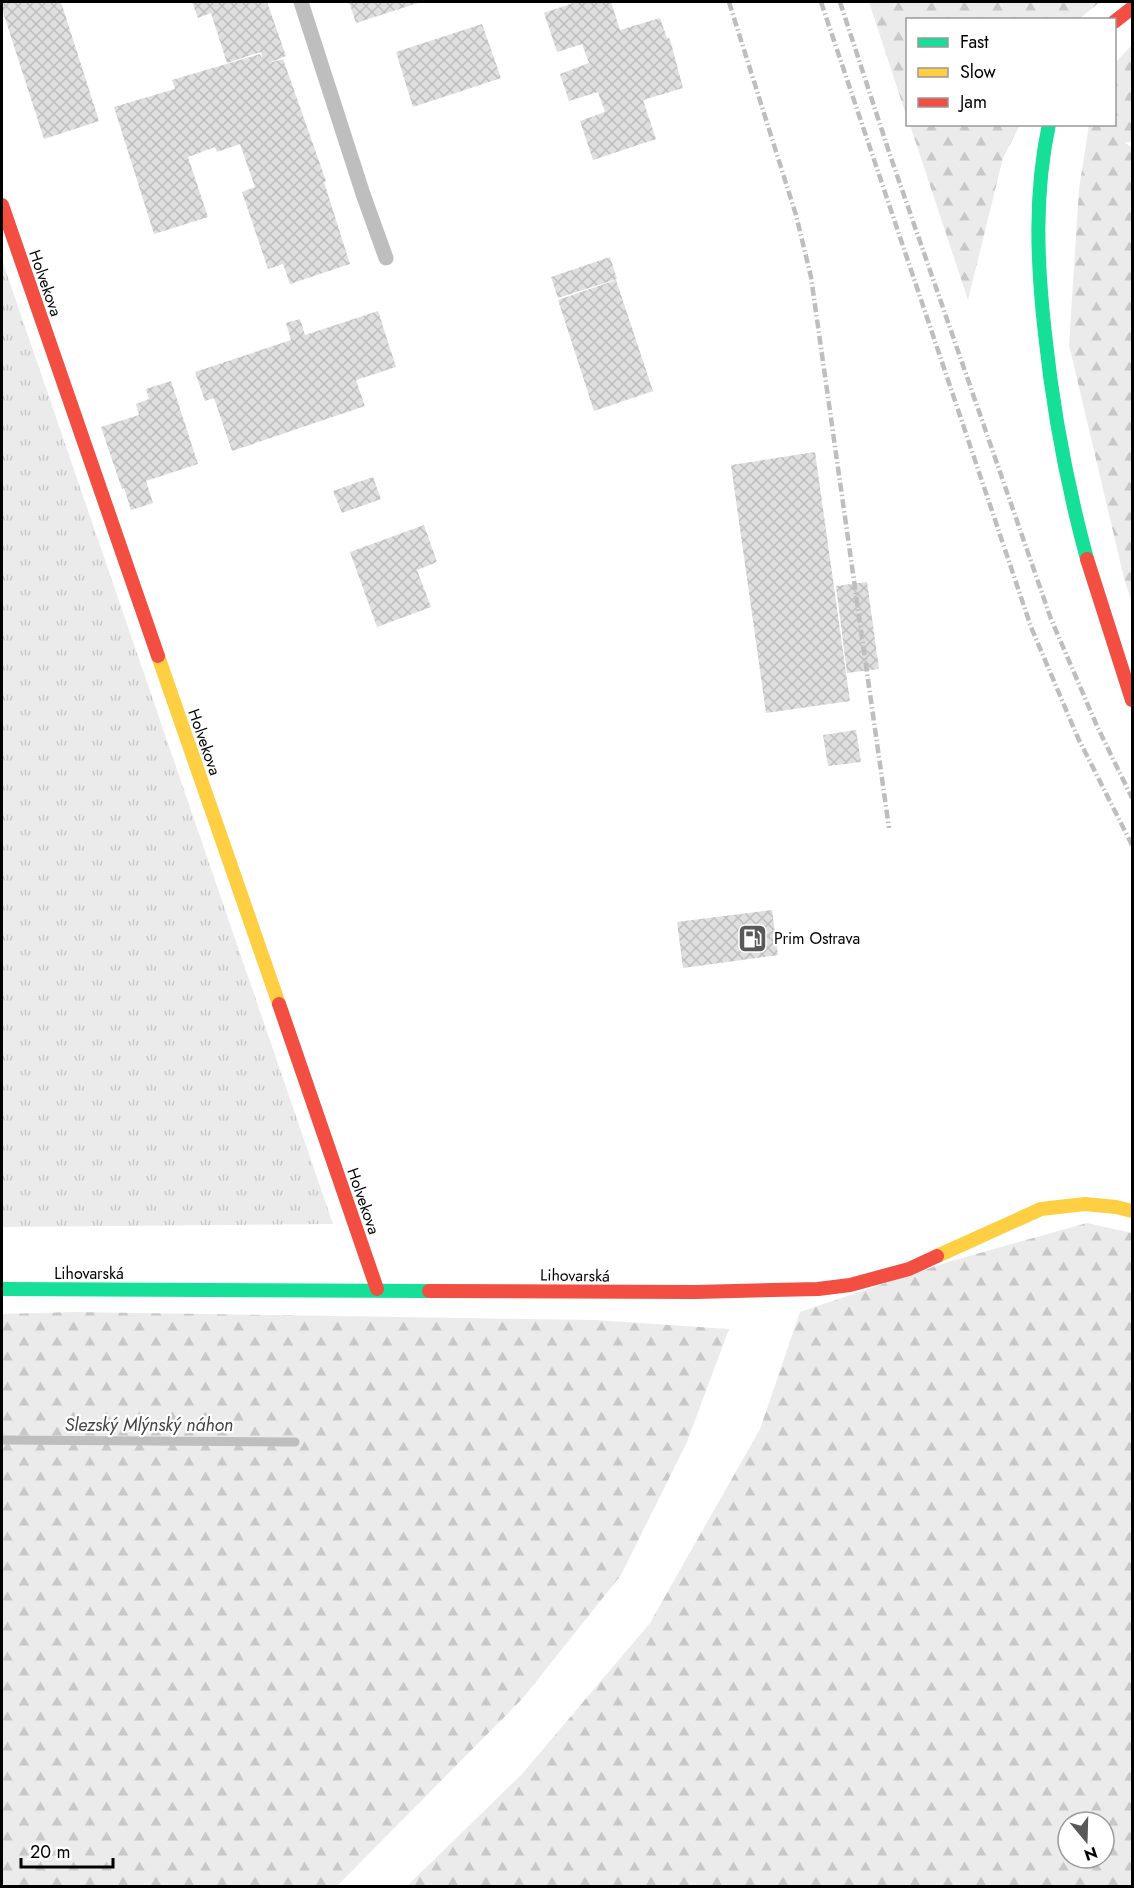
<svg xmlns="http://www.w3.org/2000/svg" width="1134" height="1888" font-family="Jost,sans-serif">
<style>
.forest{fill:url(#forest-firs);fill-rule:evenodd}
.park{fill:url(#park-tufts)}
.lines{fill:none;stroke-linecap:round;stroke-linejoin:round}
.stream{stroke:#bebebe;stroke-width:9}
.building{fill:url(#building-cross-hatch)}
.lane{stroke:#bebebe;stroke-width:15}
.fast{stroke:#16e098;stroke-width:14}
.slow{stroke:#ffcf43;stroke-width:14}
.jam{stroke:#f24e42;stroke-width:14}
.rail{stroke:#bebebe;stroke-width:4.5;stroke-dasharray:9 3 1.5 3;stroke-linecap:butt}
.labels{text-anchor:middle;stroke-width:4.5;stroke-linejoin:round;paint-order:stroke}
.street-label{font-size:16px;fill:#000;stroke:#fff}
.poi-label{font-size:16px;fill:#000;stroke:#fff;text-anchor:start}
.water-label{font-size:18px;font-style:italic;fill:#434343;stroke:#fff}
</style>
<defs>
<pattern id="forest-firs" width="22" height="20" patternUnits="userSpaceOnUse" patternTransform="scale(1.5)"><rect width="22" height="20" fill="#ebebeb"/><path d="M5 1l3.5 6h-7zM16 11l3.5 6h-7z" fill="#c8c8c8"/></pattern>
<pattern id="park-tufts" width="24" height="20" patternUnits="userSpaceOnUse" patternTransform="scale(1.5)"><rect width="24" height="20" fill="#ebebeb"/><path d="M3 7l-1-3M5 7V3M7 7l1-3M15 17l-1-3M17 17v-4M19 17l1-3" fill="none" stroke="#c8c8c8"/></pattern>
<pattern id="building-cross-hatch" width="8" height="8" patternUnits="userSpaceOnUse" patternTransform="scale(1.5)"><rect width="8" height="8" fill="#dfdfdf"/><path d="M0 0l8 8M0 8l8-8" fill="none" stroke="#bebebe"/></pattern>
</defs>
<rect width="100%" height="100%" fill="#fff"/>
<g class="forest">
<polygon points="869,2 1100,2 1079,19 908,20 907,118"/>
<polygon points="1132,45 1132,141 1125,143 1132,147 1132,603 1124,578 1069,345 1079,189 1089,125 1114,124 1115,63"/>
<polygon points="910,125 1020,125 1003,158 968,300"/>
<path d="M1087 1223 1132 1233V1886H407L522 1774 650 1623 760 1429 800 1312 951 1261ZM1068 1822H1104V1858H1068Z"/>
<polygon points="74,1312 595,1320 729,1329 687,1442 621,1575 523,1698 337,1886 2,1886 2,1314"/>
</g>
<polygon class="park" points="2,260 333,1224 2,1227"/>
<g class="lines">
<polyline class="stream" points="2,1440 295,1442"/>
</g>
<g class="building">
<polygon points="2,2 61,2 99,121 44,139 2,9"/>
<polygon points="192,2 267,2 286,56 269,63 283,59 326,181 324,182 350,264 290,284 283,264 268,269 242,192 255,187 240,144 217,152 215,147 188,157 208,217 154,234 114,107 175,89 172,80 260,54 263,61 261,52 227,63 211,13 198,18"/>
<polygon points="349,2 421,2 356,23"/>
<polygon points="576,2 611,2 620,30 660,18 667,38 669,38 671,43 683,88 643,100 656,139 593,160 580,121 605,112 598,92 569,101 560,74 589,63 582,44 557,52 544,13"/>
<polygon points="482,24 501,78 413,107 396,52"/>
<polygon points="610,257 617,279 558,298 551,277"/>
<polygon points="616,280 653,391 594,411 558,300"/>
<polygon points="378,311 396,367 356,380 365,406 232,451 214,398 205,401 195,372 291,340 286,323 300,319 305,335"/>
<polygon points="171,381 198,464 146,481 153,503 131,510 124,488 122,489 101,427 139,415 136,404 149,399 146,389"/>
<polygon points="815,452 850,701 766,713 731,465"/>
<polygon points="373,477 381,499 342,513 333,491"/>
<polygon points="424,525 437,562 417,570 431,607 377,627 350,552"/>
<polygon points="867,582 879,669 847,673 836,586"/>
<polygon points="856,730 861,762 828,766 823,735"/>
<polygon points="772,910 778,955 683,968 677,922"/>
</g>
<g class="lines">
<polyline class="lane" points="301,2 363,194 386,258"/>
<g class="fast">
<path d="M1049 124C1034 194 1037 263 1045 334 1053 410 1067 485 1087 559"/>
<polyline points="2,1289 429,1291"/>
</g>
<g class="slow">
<polyline points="158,656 279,1004"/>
<polyline points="937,1256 1041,1209 1085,1204 1116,1207 1132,1211"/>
</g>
<g class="jam">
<polyline points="1114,22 1132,8"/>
<polyline points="2,205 158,656"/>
<polyline points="1087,559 1132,700"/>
<polyline points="279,1004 377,1289"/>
<polyline points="429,1291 695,1292 818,1289 850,1285 909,1269 937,1256"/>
</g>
<g class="rail">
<polyline points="729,2 796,215 811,277 889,828"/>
<polyline points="821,2 1031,627 1078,738 1132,845"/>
<polyline points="840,2 890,155 1051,619 1097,726 1132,798"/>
</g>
</g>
<defs>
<symbol id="fuel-square" viewBox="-11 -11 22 22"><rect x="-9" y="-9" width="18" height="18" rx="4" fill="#595959" stroke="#fff"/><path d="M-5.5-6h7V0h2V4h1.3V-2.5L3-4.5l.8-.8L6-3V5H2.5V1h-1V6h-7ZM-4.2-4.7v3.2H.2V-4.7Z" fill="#fff"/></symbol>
</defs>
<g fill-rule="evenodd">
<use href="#fuel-square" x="736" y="922" width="33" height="33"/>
</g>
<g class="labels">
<g class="street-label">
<text transform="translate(46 283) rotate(71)" y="6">Holvekova</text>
<text transform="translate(205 742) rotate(71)" y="6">Holvekova</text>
<text transform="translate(364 1201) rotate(71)" y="6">Holvekova</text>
<text x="89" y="1279">Lihovarská</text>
<text transform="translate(575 1275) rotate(1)" y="6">Lihovarská</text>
</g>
<g class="poi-label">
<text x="774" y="944">Prim Ostrava</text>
</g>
<g class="water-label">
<text x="149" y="1431">Slezský Mlýnský náhon</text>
</g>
</g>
<rect width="1134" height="1888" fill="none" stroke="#000000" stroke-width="6"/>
<rect x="906" y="18" width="210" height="108" fill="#ffffff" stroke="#999999" stroke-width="1.5"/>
<rect x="918" y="38" width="30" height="9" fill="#16e098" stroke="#999999" stroke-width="1.5"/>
<text x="960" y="48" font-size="18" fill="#000000">Fast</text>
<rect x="918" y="68" width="30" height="9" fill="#ffcf43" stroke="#999999" stroke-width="1.5"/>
<text x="960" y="78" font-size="18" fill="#000000">Slow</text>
<rect x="918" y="98" width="30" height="9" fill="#f24e42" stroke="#999999" stroke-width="1.5"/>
<text x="960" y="108" font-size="18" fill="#000000">Jam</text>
<g transform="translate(1086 1840) rotate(161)"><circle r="28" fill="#ffffff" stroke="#999999" stroke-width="1.5"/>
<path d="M0-4.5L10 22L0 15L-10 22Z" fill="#595959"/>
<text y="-9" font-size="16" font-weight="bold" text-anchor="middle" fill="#000000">N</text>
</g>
<path d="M21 1858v9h92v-9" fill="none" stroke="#000000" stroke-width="3"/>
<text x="30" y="1858" font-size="18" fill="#000000" stroke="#ffffff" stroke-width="4.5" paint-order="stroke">20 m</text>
</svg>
